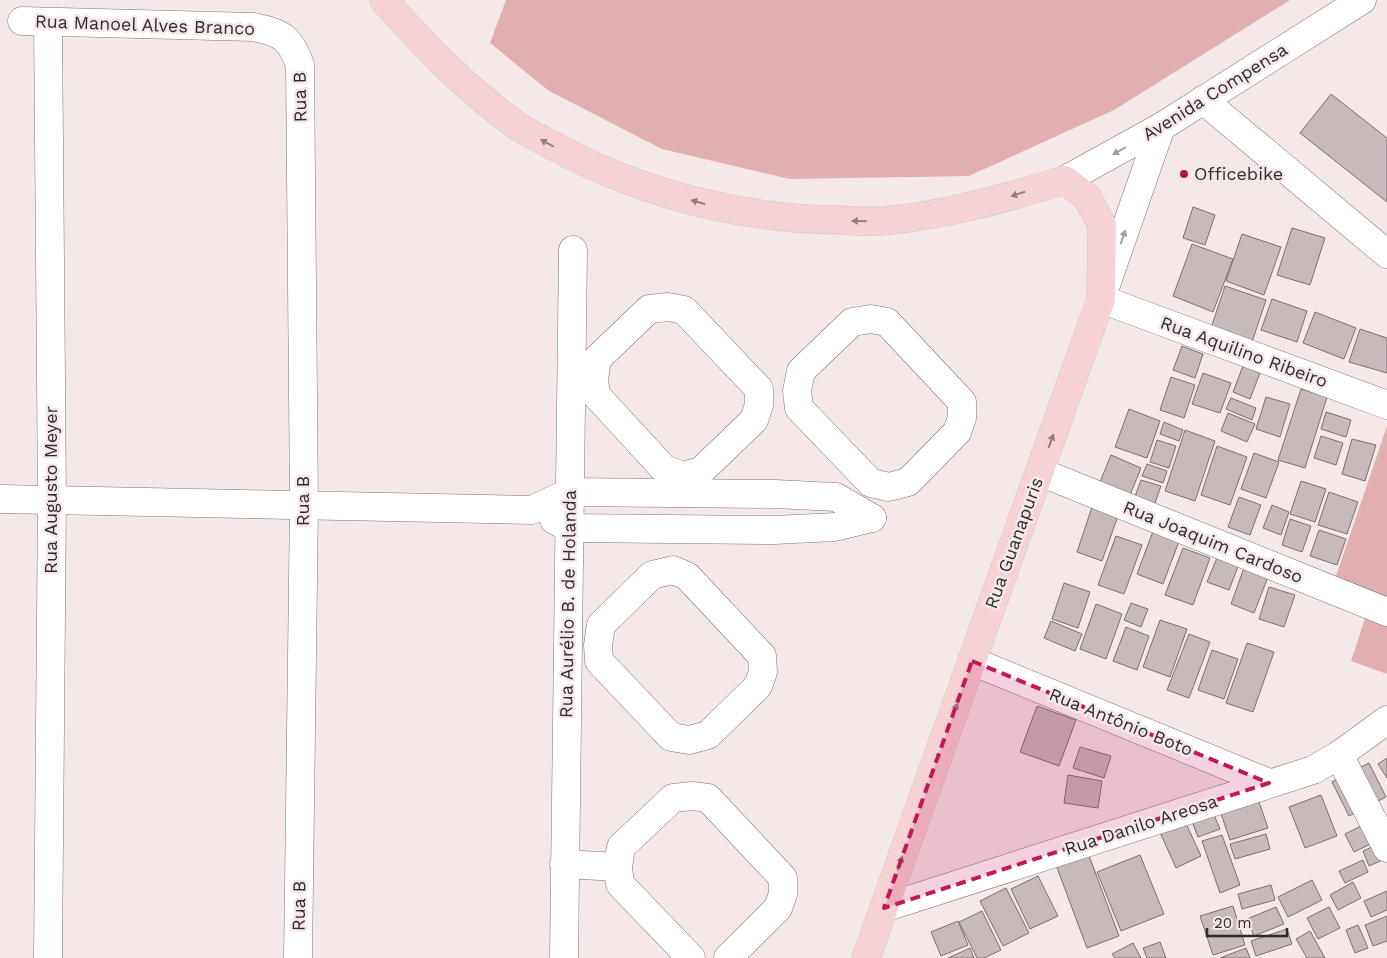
<svg xmlns="http://www.w3.org/2000/svg" width="1387" height="958" font-family="'Work Sans',sans-serif">
<style>
.green{fill:#e1aeb2}
.building{fill:#c6babb;stroke:#7b7171}
.lines{fill:none;stroke-linecap:round;stroke-linejoin:round}
.minor-casing{stroke:#7f7475;stroke-width:29}
.major-casing{stroke:#c9c8c8;stroke-width:29}
.minor{stroke:#fff;stroke-width:28}
.major{stroke:#f6d2d5;stroke-width:28}
.oneway{fill:#937f80}
.oneway2{fill:#a2a0a0}
.marked{fill:#c2185b;fill-opacity:0.2;stroke:#c2185b;stroke-width:4;stroke-dasharray:10 6;stroke-linejoin:round}
.poi-dot{fill:#ac173f;stroke:#f5e8e9;stroke-width:2}
.labels{text-anchor:middle;stroke-width:5;stroke-linejoin:round;paint-order:stroke}
.street-label{font-size:18px;fill:#302c2c;stroke:#f5e8e9}
.poi-label{font-size:18px;fill:#302c2c;stroke:#f5e8e9;text-anchor:start}
</style>
<rect width="100%" height="100%" fill="#f5e8e9"/>
<g class="green">
<polygon points="506,0 1290,0 1114,110 969,176 790,179 662,149 549,91 490,43"/>
<polygon points="1387,426 1387,674 1351,661 1367,612 1334,582"/>
</g>
<g class="building">
<polygon points="1331,94 1387,138 1387,202 1300,133"/>
<polygon points="1193,207 1215,215 1205,245 1183,238"/>
<polygon points="1292,228 1325,238 1310,285 1277,275"/>
<polygon points="1242,234 1281,247 1264,295 1226,281"/>
<polygon points="1192,244 1233,259 1213,312 1173,296"/>
<polygon points="1225,286 1266,300 1252,342 1211,328"/>
<polygon points="1272,299 1307,311 1297,342 1261,330"/>
<polygon points="1315,312 1356,328 1344,359 1303,343"/>
<polygon points="1360,329 1387,338 1387,373 1349,362"/>
<polygon points="1182,346 1203,354 1195,378 1173,370"/>
<polygon points="1243,366 1260,373 1250,399 1233,392"/>
<polygon points="1203,373 1231,383 1220,413 1192,404"/>
<polygon points="1171,377 1195,385 1184,418 1160,410"/>
<polygon points="1301,389 1327,397 1305,468 1278,460"/>
<polygon points="1266,397 1290,404 1280,437 1256,429"/>
<polygon points="1231,398 1256,408 1252,420 1226,409"/>
<polygon points="1129,409 1160,421 1147,458 1115,447"/>
<polygon points="1326,412 1351,420 1346,437 1321,429"/>
<polygon points="1228,413 1255,424 1247,442 1221,431"/>
<polygon points="1164,422 1183,430 1179,441 1160,434"/>
<polygon points="1185,430 1215,441 1195,501 1165,491"/>
<polygon points="1321,436 1343,443 1336,465 1314,458"/>
<polygon points="1352,439 1376,445 1365,481 1342,474"/>
<polygon points="1157,440 1176,446 1169,468 1150,462"/>
<polygon points="1217,446 1247,457 1230,505 1201,495"/>
<polygon points="1254,453 1279,462 1266,498 1241,489"/>
<polygon points="1111,455 1141,468 1130,495 1100,482"/>
<polygon points="1147,464 1167,471 1163,483 1142,476"/>
<polygon points="1141,480 1161,486 1154,506 1134,499"/>
<polygon points="1301,481 1326,489 1315,522 1290,514"/>
<polygon points="1329,492 1358,502 1347,534 1318,525"/>
<polygon points="1239,497 1261,505 1250,535 1228,527"/>
<polygon points="1093,504 1119,513 1102,561 1077,552"/>
<polygon points="1272,505 1289,512 1281,535 1263,528"/>
<polygon points="1290,519 1311,526 1302,552 1282,545"/>
<polygon points="1155,526 1181,536 1163,584 1137,574"/>
<polygon points="1319,530 1346,539 1337,565 1310,556"/>
<polygon points="1116,536 1142,545 1124,594 1098,585"/>
<polygon points="1183,548 1210,558 1193,605 1165,595"/>
<polygon points="1221,548 1242,556 1229,590 1207,582"/>
<polygon points="1244,568 1268,577 1254,613 1231,604"/>
<polygon points="1064,583 1090,592 1078,628 1052,619"/>
<polygon points="1269,587 1295,595 1284,627 1259,619"/>
<polygon points="1131,603 1148,609 1141,627 1124,620"/>
<polygon points="1096,604 1122,614 1106,659 1080,649"/>
<polygon points="1160,620 1187,629 1170,677 1143,667"/>
<polygon points="1051,621 1082,634 1075,651 1044,638"/>
<polygon points="1126,627 1149,636 1137,670 1113,661"/>
<polygon points="1189,634 1210,642 1189,698 1167,690"/>
<polygon points="1247,643 1274,652 1253,712 1226,703"/>
<polygon points="1212,650 1238,659 1224,699 1198,690"/>
<polygon points="1037,706 1076,720 1059,766 1020,752"/>
<polygon points="1080,747 1111,756 1104,778 1073,768"/>
<polygon points="1387,758 1387,778 1378,764"/>
<polygon points="1369,763 1386,797 1349,816 1332,782"/>
<polygon points="1068,775 1102,781 1098,808 1064,803"/>
<polygon points="1256,793 1268,828 1230,840 1218,805"/>
<polygon points="1321,795 1337,836 1305,848 1289,807"/>
<polygon points="1211,808 1220,829 1198,837 1190,816"/>
<polygon points="1385,814 1387,836 1354,852 1345,834"/>
<polygon points="1183,817 1201,856 1176,868 1158,828"/>
<polygon points="1266,834 1270,849 1235,859 1230,844"/>
<polygon points="1222,835 1240,885 1220,893 1202,841"/>
<polygon points="1387,840 1387,858 1369,866 1363,851"/>
<polygon points="1088,853 1119,936 1087,948 1056,865"/>
<polygon points="1140,855 1164,914 1121,931 1097,872"/>
<polygon points="1363,860 1368,872 1345,883 1339,871"/>
<polygon points="1038,876 1058,916 1030,929 1011,889"/>
<polygon points="1312,880 1322,900 1288,917 1278,897"/>
<polygon points="1353,882 1361,898 1338,910 1330,895"/>
<polygon points="1271,885 1275,900 1242,909 1238,894"/>
<polygon points="1006,888 1029,933 1003,946 980,901"/>
<polygon points="1387,891 1387,910 1371,917 1364,901"/>
<polygon points="1233,906 1245,945 1213,955 1200,916"/>
<polygon points="1276,907 1284,924 1254,936 1247,919"/>
<polygon points="1329,907 1340,928 1318,939 1307,918"/>
<polygon points="982,911 1001,950 984,958 977,958 959,922"/>
<polygon points="1387,916 1387,941 1373,946 1365,925"/>
<polygon points="958,921 968,945 941,956 931,932"/>
<polygon points="1358,925 1368,948 1355,953 1346,930"/>
<polygon points="1287,929 1292,944 1256,956 1251,941"/>
<polygon points="1310,931 1325,958 1307,958 1296,939"/>
<polygon points="1160,942 1166,958 1147,958 1143,948"/>
<polygon points="1133,943 1141,958 1115,958 1112,954"/>
<polygon points="970,948 974,958 948,958"/>
<polygon points="1246,948 1250,958 1220,958"/>
</g>
<g class="lines">
<defs>
<g id="minor">
<path d="M22 21 253 27C282 33 290 37 300 65L304 505 298 958"/>
<polyline points="48,22 52,499 48,958"/>
<polyline points="1203,100 1387,254"/>
<polyline points="1161,127 1101,299 1387,405"/>
<polyline points="1065,180 1161,127 1362,0"/>
<polygon points="668,307 684,310 759,389 759,405 754,420 701,471 683,476 664,469 596,395 594,379 597,359 649,309"/>
<polygon points="871,319 887,322 962,402 962,418 957,432 908,482 889,487 871,483 799,408 797,391 801,371 852,322"/>
<polyline points="1040,472 1387,612"/>
<polyline points="0,499 532,510 570,492 775,494 836,497 872,518"/>
<polyline points="554,520 570,528 774,530 835,527 872,518"/>
<polygon points="673,570 687,576 762,656 763,672 758,686 708,735 689,740 671,737 599,661 598,645 601,625 652,575"/>
<polyline points="972,661 1269,783"/>
<polyline points="1339,755 1387,848"/>
<polyline points="564,864 618,867"/>
<polyline points="884,908 1313,770 1339,755 1387,720"/>
<polyline points="564,958 573,250"/>
<polyline points="691,958 620,884 618,867 621,847 673,798 692,796 708,798 783,878 783,894 778,908 728,958"/>
</g>
<path id="major" d="M384 0C426 48 464 87 516 125 527 133 540 139 552 145 639 193 739 219 839 220 854 221 869 222 884 221 946 215 1006 198 1065 180L1087 197 1102 225 1101 299 866 958"/>
</defs>
<use href="#minor" class="minor-casing"/>
<use href="#major" class="major-casing"/>
<use href="#minor" class="minor"/>
<use href="#major" class="major"/>
</g>
<defs><path id="oneway-solid" d="M-6-.8H1V-3.2L6.5 0L1 3.2V.8H-6Z" transform="scale(1.25)"/></defs>
<g class="oneway">
<use href="#oneway-solid" transform="translate(547 143) rotate(-151)"/>
<use href="#oneway-solid" transform="translate(1018 194) rotate(163)"/>
<use href="#oneway-solid" transform="translate(698 202) rotate(-165)"/>
<use href="#oneway-solid" transform="translate(859 221) rotate(-179)"/>
<use href="#oneway-solid" transform="translate(1051 441) rotate(-70)"/>
<use href="#oneway-solid" transform="translate(955 710) rotate(-71)"/>
<use href="#oneway-solid" transform="translate(900 863) rotate(-70)"/>
</g>
<g class="oneway2">
<use href="#oneway-solid" transform="translate(1119 151) rotate(151)"/>
<use href="#oneway-solid" transform="translate(1123 237) rotate(-71)"/>
</g>
<path class="marked" d="M972 661 1269 783 884 908Z"/>
<circle class="poi-dot" cx="1184" cy="174" r="5"/>
<g class="labels">
<g class="street-label">
<text transform="translate(145 25) rotate(2)" y="6">Rua Manoel Alves Branco</text>
<text transform="translate(1215 92) rotate(-32)" y="6">Avenida Compensa</text>
<text transform="translate(300 97) rotate(-91)" y="6">Rua B</text>
<text transform="translate(1244 352) rotate(20)" y="6">Rua Aquilino Ribeiro</text>
<text transform="translate(51 490) rotate(-90)" y="6">Rua Augusto Meyer</text>
<text transform="translate(303 501) rotate(-90)" y="6">Rua B</text>
<text transform="translate(1213 542) rotate(22)" y="6">Rua Joaquim Cardoso</text>
<text transform="translate(1014 543) rotate(-70)" y="6">Rua Guanapuris</text>
<text transform="translate(568 604) rotate(-89)" y="6">Rua Aurélio B. de Holanda</text>
<text transform="translate(1121 722) rotate(22)" y="6">Rua Antônio Boto</text>
<text transform="translate(1141 825) rotate(-18)" y="6">Rua Danilo Areosa</text>
<text transform="translate(299 906) rotate(-89)" y="6">Rua B</text>
</g>
<g class="poi-label">
<text x="1194" y="180">Officebike</text>
</g>
</g>
<path d="M1207 928v8h80v-8" fill="none" stroke="#302c2c" stroke-width="2.5"/>
<text x="1214" y="928" font-size="15" fill="#302c2c" stroke="#f5e8e9" stroke-width="4" paint-order="stroke">20 m</text>
</svg>
